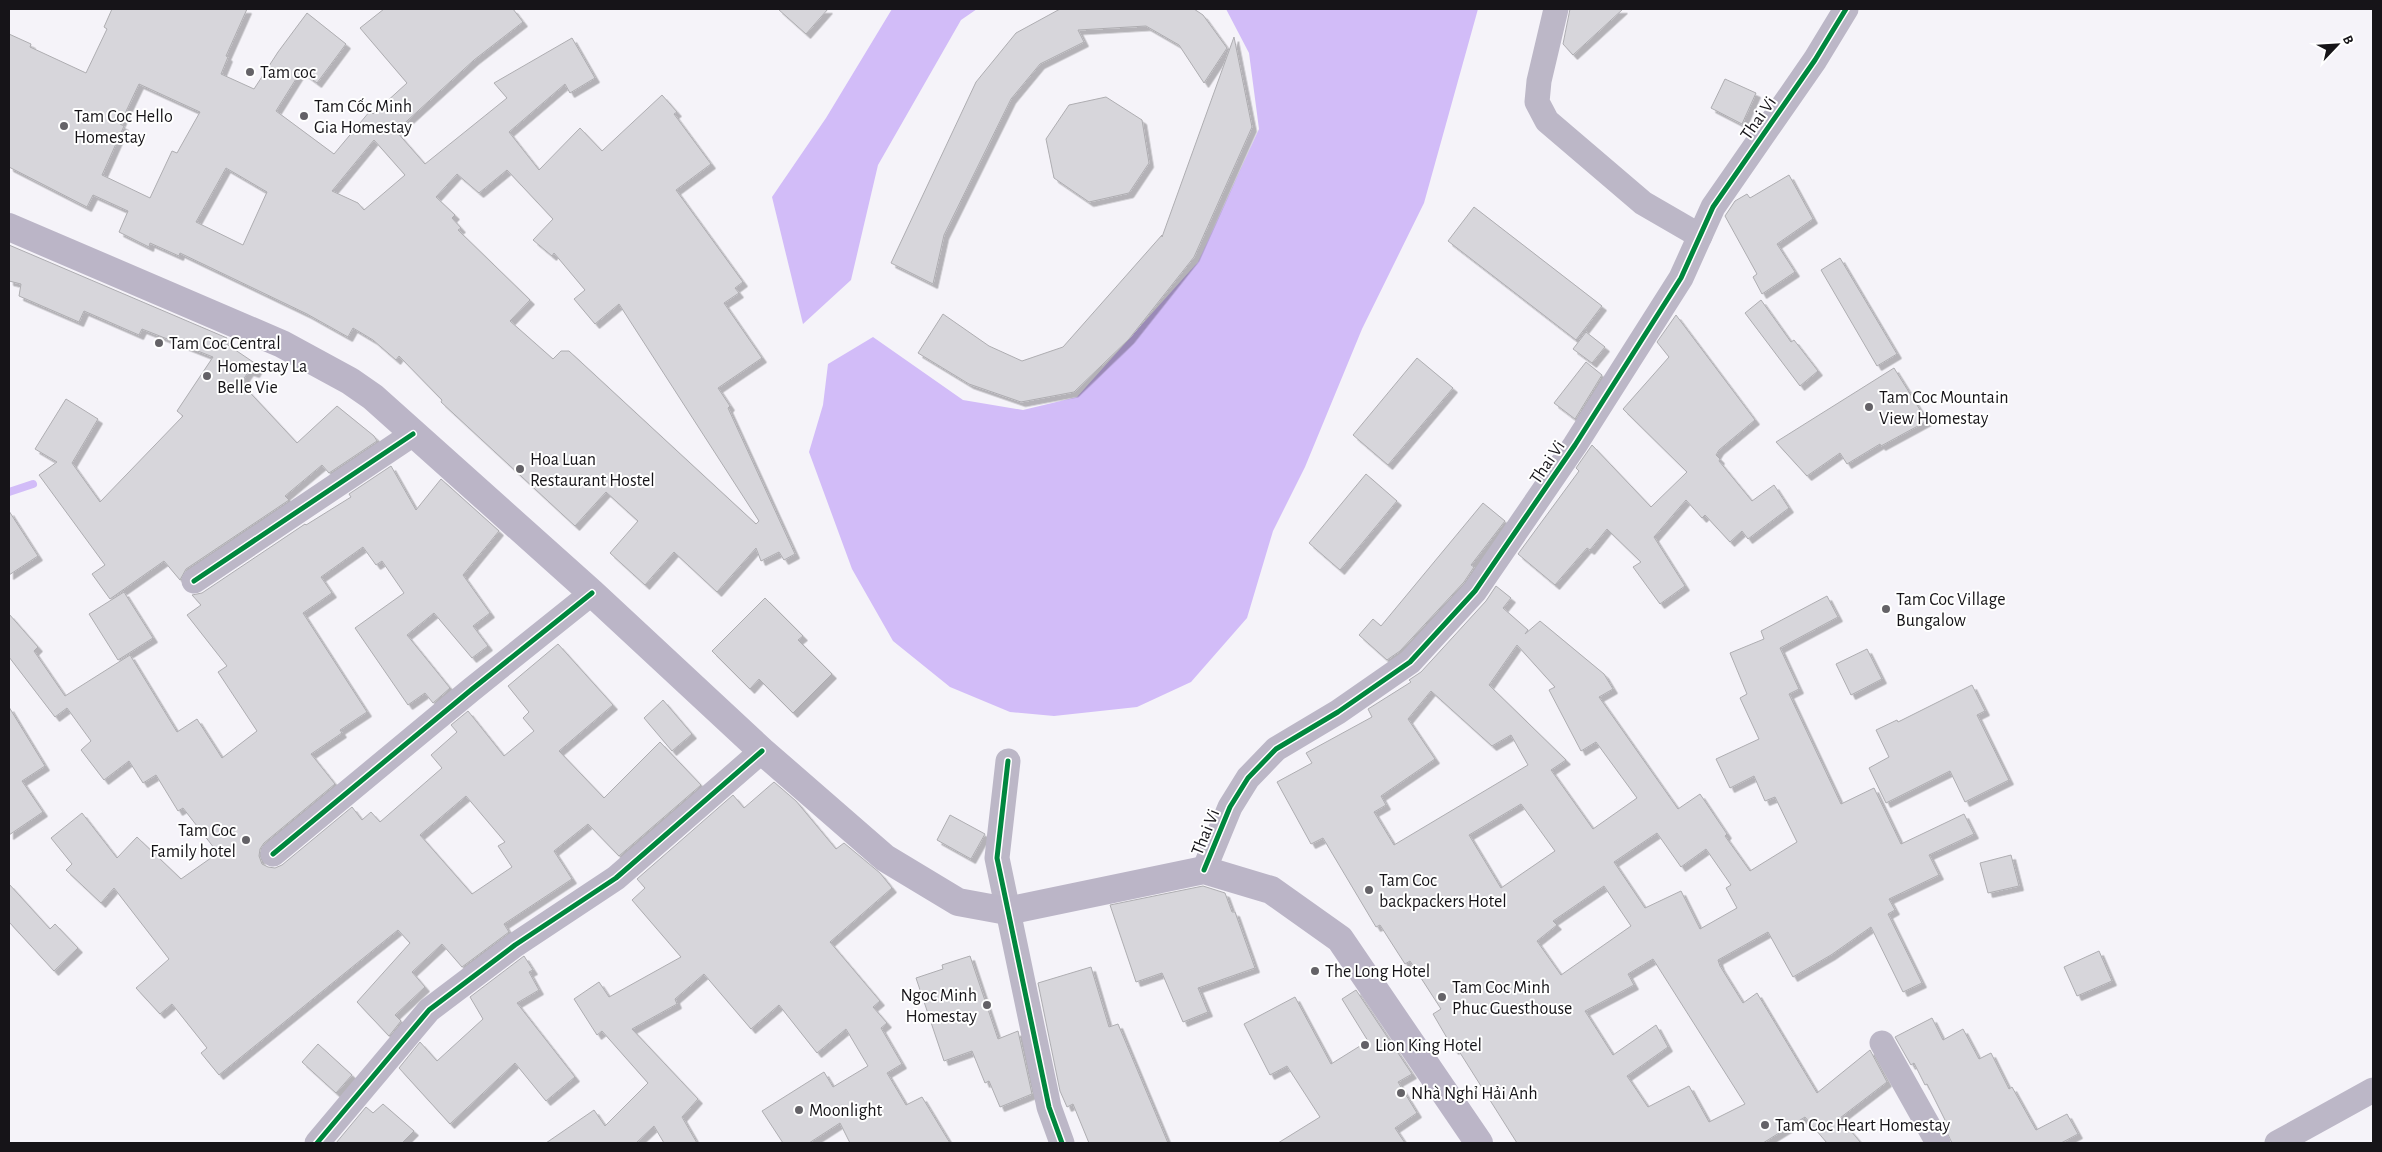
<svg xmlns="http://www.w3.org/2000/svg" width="2382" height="1152" font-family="'Alegreya Sans',sans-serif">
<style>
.water{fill:#d2bcf8}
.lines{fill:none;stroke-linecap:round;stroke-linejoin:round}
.stream{stroke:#d2bcf8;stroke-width:8}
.building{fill:#d7d6db;stroke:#aeadb1;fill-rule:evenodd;filter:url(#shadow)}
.street{stroke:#bcb7c7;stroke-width:25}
.secondary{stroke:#bbb5c7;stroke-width:28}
.cycleway-casing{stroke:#fff;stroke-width:8}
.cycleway{stroke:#00873e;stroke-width:5}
.poi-dot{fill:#646267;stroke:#fff;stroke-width:2}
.labels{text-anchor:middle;stroke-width:4;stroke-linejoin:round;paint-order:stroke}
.poi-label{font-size:18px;fill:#161418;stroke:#fff;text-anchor:start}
.street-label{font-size:18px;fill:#161418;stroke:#fff}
</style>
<defs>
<filter id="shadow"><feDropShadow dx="4.5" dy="4.5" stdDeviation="0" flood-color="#0004"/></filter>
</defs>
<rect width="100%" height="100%" fill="#f5f3f9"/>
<g class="water">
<polygon points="892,9 977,9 961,20 878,165 851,280 803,324 772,197 826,118"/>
<polygon points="1226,9 1478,9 1424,203 1362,329 1305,467 1273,531 1247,618 1191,682 1137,707 1054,716 1010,712 950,687 893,641 852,569 809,452 823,405 828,364 873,337 963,400 1023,410 1077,397 1198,262 1259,129 1249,53"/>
</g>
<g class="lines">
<polyline class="stream" points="9,492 33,484"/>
</g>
<g class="building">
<path d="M112 9H247L226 56 228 57 221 74 254 89 278 52 307 13 346 44 317 83 301 71 276 111 334 154 370 111 373 114 407 83 360 28 384 9H513L523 22 474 60 396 131 425 164 507 98 494 83 572 38 595 78 570 93 565 84 509 132 539 170 580 128 602 151 662 95 677 112 674 114 711 164 676 190 743 282 735 288 739 293 724 303 762 358 718 388 730 406 728 408 795 554 784 560 779 552 761 561 756 548 717 592 674 552 645 585 610 553 638 521 606 492 575 526 441 402 442 400 399 356 396 360 373 340 353 328 348 337 307 314 180 253 179 256 150 243 149 247 119 232 128 211 93 195 87 207 9 167V34L31 44 30 47 86 73 107 29 104 27ZM139 84 200 112 177 153 172 151 150 198 102 175 124 126 120 124ZM374 140 405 175 364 210 358 203 332 191ZM226 168 267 192 243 245 196 222ZM507 170 553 219 533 240 552 256 554 253 585 290 574 299 595 324 619 304 759 521 756 524 569 351H561L553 359 510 321 530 300 458 230 461 228 452 218 455 215 436 197 457 174 479 193Z"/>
<polygon points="778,9 828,9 806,34"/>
<polygon points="1060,9 1194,9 1203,15 1227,48 1204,83 1179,45 1146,26 1078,30 1084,42 1040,64 1011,99 944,235 933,284 891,263 976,82 1016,33"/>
<polygon points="1570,9 1623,9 1573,55 1563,44"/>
<polygon points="1234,37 1252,127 1194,257 1129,339 1074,392 1021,402 969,384 918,353 943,314 989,346 1022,361 1063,347 1162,235 1162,237"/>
<polygon points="1725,79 1756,93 1742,124 1711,108"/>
<polygon points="1106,97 1142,120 1149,163 1129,193 1089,202 1054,178 1046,139 1069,105"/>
<polygon points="1789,175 1813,219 1777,244 1795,272 1762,294 1753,277 1757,274 1725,216 1735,201 1747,194 1750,198"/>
<polygon points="1474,207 1602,306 1576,340 1448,241"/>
<polygon points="9,245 227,338 225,343 259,366 255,373 249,371 241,383 297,443 337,406 374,436 377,441 329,473 322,465 285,496 289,500 186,569 180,580 164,561 110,599 92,574 105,565 39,475 57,462 35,449 66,399 98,419 72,463 100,502 183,416 177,411 213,357 142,329 139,335 84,311 79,322 19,296 21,284 9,281"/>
<polygon points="1840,258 1897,354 1877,366 1821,270"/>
<polygon points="1761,300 1791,342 1794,340 1818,371 1800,386 1745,313"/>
<polygon points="1676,315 1755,420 1719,450 1716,455 1720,459 1719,461 1752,501 1774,485 1789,508 1748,539 1742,531 1730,542 1705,515 1702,518 1686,500 1654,537 1685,586 1660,604 1633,567 1641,562 1607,529 1590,550 1587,548 1555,585 1518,554 1579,471 1576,468 1592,445 1651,507 1687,472 1623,409 1669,357 1657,342"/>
<polygon points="1586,332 1605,347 1592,363 1573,349"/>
<polygon points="1417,358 1453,388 1388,465 1353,435"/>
<polygon points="1586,362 1602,375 1575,419 1554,403"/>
<polygon points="1894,368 1927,421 1881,446 1880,444 1847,464 1840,453 1807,476 1776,442"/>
<path d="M391 466 416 510 441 479 499 531 463 575 490 613 473 626 488 646 472 658 434 613 407 635 450 688 433 703 425 693 408 705 355 628 404 593 382 561 376 565 363 547 321 577 332 593 303 613 367 712 340 730 342 733 311 754 335 784 264 843 260 849 259 856 262 864 268 867 275 868 282 865 352 807 362 820 371 812 380 822 442 768 431 755 457 732 451 725 468 711 504 756 534 731 523 718 529 712 508 686 558 644 613 705 559 751 604 798 660 742 701 785 619 856 588 824 554 851 572 879 504 924 509 932 462 967 442 944 412 972 425 987 395 1015 401 1021 389 1036 357 1002 410 943 398 930 219 1075 201 1053 207 1048 172 1004 160 1014 136 988 169 959 114 888 101 903 66 870 72 864 51 838 82 813 117 858 137 837 181 879 218 853 183 808 178 811 156 775 143 783 129 761 104 780 81 750 91 741 67 708 55 717 9 657V614L38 647 34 651 65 696 130 655 177 732 197 719 222 758 257 731 218 672 227 666 187 615 201 605 192 595 202 593 305 524 306 525 351 497 349 494ZM466 796 505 842 498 846 512 867 472 894 420 835Z"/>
<polygon points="1366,474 1397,501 1340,570 1309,543"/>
<polygon points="1483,503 1505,521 1471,565 1474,567 1464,582 1400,651 1387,660 1359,635 1373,619 1381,626"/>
<polygon points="9,511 38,556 9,575"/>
<path d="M1496 586 1511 598 1503 608 1528 630 1525 634 1540 621 1604 674 1613 689 1599 697 1678 809 1700 794 1727 834 1725 836 1750 871 1797 842 1775 797 1765 801 1754 776 1730 788 1716 759 1759 739 1740 698 1747 694 1730 653 1764 639 1761 631 1827 596 1838 617 1780 648 1799 689 1789 694 1841 804 1874 788 1901 844 1964 814 1974 834 1929 855 1939 875 1889 899 1895 910 1888 914 1922 983 1903 992 1871 927 1831 955 1793 977 1768 932 1718 960 1720 966 1743 1003 1757 993 1817 1093 1870 1050 1887 1082 1840 1118 1861 1143H1827L1805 1117 1763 1143H1517L1457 1048 1454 1050 1433 1014 1441 1009 1410 961 1405 964 1380 925 1376 927 1323 838 1311 844 1277 782 1312 763 1306 753 1372 717 1368 709 1411 682 1409 680 1421 672 1486 601ZM1517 645 1555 687 1549 690 1581 751 1596 742 1637 798 1593 829 1551 770 1566 760 1489 685ZM1431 691 1492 746 1511 735 1528 765 1394 845 1374 812 1386 805 1381 796 1435 759 1408 719ZM1521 804 1555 851 1501 888 1469 835ZM1657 833 1681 867 1706 849 1731 885 1726 888 1737 908 1700 929 1681 891 1645 908 1614 862ZM1604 886 1631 926 1561 975 1537 941 1557 925 1553 921ZM1653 959 1745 1104 1709 1122 1689 1086 1648 1107 1627 1076 1668 1047 1656 1025 1613 1055 1585 1011 1634 985 1628 974Z"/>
<polygon points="124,592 153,638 118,660 89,614"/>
<polygon points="765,598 803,636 798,640 832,674 793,713 759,679 750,689 712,651"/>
<polygon points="1867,649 1882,679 1851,695 1836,664"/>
<polygon points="1972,685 1985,711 1977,715 2009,780 1965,802 1950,771 1886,803 1869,768 1889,757 1876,730 1897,720 1898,722"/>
<polygon points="663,700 692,734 672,751 644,718"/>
<polygon points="9,707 45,766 22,781 43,812 9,835"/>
<polygon points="774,782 796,801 836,849 844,843 880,873 892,888 830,942 880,1001 873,1007 887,1023 881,1028 902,1064 887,1073 906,1105 922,1097 950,1143 850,1143 840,1123 809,1143 783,1143 762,1111 824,1072 833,1087 868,1066 846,1029 817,1053 779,1005 751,1029 704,974 675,999 677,1004 632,1029 698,1099 682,1117 697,1143 664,1143 654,1126 636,1143 546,1143 594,1110 605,1126 648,1083 602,1031 597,1035 574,999 599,982 609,997 681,957 632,900 645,888 637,879 733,795 744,808"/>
<polygon points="950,815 985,834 971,859 937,840"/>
<polygon points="2011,855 2019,886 1988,893 1980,863"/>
<polygon points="9,884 50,929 55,924 78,948 54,971 9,922"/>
<polygon points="1203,886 1225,893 1232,912 1235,912 1255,968 1198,988 1208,1012 1183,1022 1162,973 1136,982 1110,905"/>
<polygon points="2099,951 2112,981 2077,996 2064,967"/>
<polygon points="524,956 533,970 529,972 539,990 517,1003 575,1077 546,1101 515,1063 450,1124 399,1068 420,1042 437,1061 483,1019 470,997"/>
<polygon points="970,956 998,1039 1018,1031 1032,1094 1000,1107 989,1081 985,1083 972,1051 944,1061 916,978 943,969 942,965"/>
<polygon points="1091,967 1109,1027 1118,1024 1168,1143 1089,1143 1073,1104 1067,1107 1060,1091 1038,983"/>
<polygon points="1356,990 1412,1074 1398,1082 1417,1113 1395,1128 1405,1143 1278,1143 1320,1117 1287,1066 1270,1075 1244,1024 1295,997 1331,1064 1368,1041 1342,999"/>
<polygon points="1932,1018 1943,1040 1963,1029 1979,1059 1991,1053 2009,1089 2012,1087 2036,1130 2067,1114 2078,1134 2061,1143 1952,1143 1942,1122 1945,1120 1927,1084 1925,1085 1914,1063 1911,1065 1895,1037"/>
<polygon points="318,1044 352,1075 336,1093 302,1062"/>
<polygon points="383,1104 414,1131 402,1143 336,1143 366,1107 373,1113"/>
</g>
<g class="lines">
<g class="street">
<polyline points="1556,9 1539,81 1537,102 1547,121 1643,203 1700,236"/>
<polyline points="194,581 413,434"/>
<polyline points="1008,761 997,858 1049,1107 1062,1143"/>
<polyline points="273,854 471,690 592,593"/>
<polyline points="1204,870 1230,807 1248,778 1276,749 1338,712 1410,662 1475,591 1575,445 1681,278 1713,207 1815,60 1846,9"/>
<polyline points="1882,1043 1938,1143"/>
<polyline points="317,1143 429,1010 515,945 616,878 762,751"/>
<polyline points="2277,1143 2373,1090"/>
</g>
<polyline class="secondary" points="9,227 282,344 350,381 373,397 592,593 762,751 885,858 958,902 1007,911 1204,870 1271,890 1340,939 1479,1143"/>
<defs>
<g id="cycleway">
<polyline points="194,581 413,434"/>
<polyline points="1008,761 997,858 1049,1107 1062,1143"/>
<polyline points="273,854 471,690 592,593"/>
<polyline points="1204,870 1230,807 1248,778 1276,749 1338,712 1410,662 1475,591 1575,445 1681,278 1713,207 1815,60 1846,9"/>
<polyline points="317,1143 429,1010 515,945 616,878 762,751"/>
</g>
</defs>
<use href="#cycleway" class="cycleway-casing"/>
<use href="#cycleway" class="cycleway"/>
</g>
<g class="poi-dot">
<circle cx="250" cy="72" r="5"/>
<circle cx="304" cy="116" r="5"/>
<circle cx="64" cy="126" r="5"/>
<circle cx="159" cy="343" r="5"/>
<circle cx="207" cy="376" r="5"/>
<circle cx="1869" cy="407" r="5"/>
<circle cx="520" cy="469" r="5"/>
<circle cx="1886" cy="609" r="5"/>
<circle cx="246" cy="840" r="5"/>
<circle cx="1369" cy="890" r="5"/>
<circle cx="1315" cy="971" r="5"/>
<circle cx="1442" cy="997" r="5"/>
<circle cx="987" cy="1005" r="5"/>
<circle cx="1365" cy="1045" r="5"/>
<circle cx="1401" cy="1093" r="5"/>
<circle cx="799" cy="1110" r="5"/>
<circle cx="1765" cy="1125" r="5"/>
</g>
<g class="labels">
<g class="poi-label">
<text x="260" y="78">Tam coc</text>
<text x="314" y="112">Tam Cốc Minh<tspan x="314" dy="21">Gia Homestay</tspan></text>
<text x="74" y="122">Tam Coc Hello<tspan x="74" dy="21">Homestay</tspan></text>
<text x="169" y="349">Tam Coc Central</text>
<text x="217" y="372">Homestay La<tspan x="217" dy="21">Belle Vie</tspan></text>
<text x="1879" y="403">Tam Coc Mountain<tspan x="1879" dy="21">View Homestay</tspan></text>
<text x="530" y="465">Hoa Luan<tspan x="530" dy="21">Restaurant Hostel</tspan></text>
<text x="1896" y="605">Tam Coc Village<tspan x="1896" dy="21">Bungalow</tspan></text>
<text x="236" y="836" text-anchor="end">Tam Coc<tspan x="236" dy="21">Family hotel</tspan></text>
<text x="1379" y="886">Tam Coc<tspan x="1379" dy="21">backpackers Hotel</tspan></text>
<text x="1325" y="977">The Long Hotel</text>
<text x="1452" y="993">Tam Coc Minh<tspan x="1452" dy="21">Phuc Guesthouse</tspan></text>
<text x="977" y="1001" text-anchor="end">Ngoc Minh<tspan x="977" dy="21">Homestay</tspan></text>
<text x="1375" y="1051">Lion King Hotel</text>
<text x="1411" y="1099">Nhà Nghỉ Hải Anh</text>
<text x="809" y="1116">Moonlight</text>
<text x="1775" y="1131">Tam Coc Heart Homestay</text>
</g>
<g class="street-label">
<text transform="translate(1758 118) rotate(-55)" y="6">Thai Vi</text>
<text transform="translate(1547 462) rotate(-56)" y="6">Thai Vi</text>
<text transform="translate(1205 832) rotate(-68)" y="6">Thai Vi</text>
</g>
</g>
<rect width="2382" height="1152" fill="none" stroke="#161418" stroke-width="20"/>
<g transform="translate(2337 45) rotate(65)" stroke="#ffffff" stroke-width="4" paint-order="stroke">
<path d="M0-4L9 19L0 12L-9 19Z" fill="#161418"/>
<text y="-8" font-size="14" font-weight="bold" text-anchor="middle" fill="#161418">B</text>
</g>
</svg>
